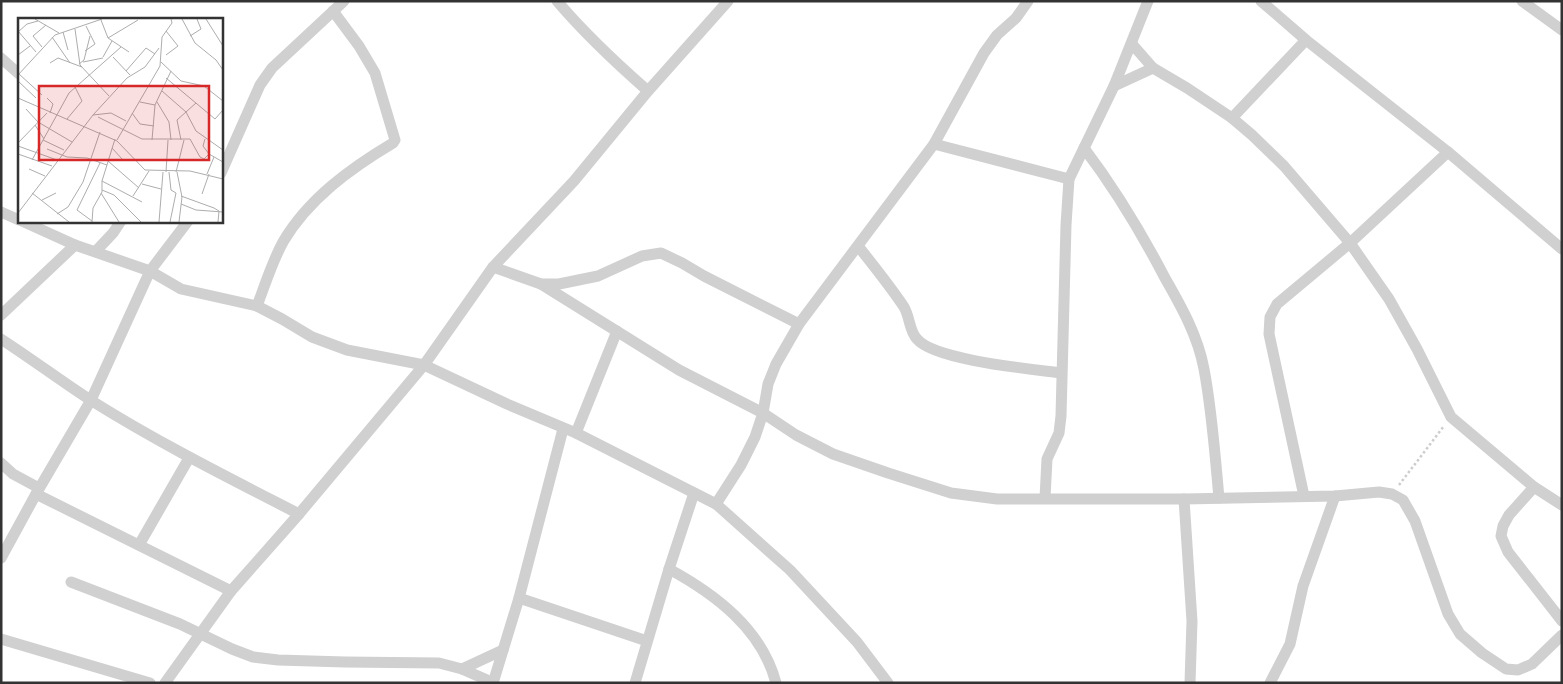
<svg xmlns="http://www.w3.org/2000/svg" width="1563" height="684" font-family="Signika,sans-serif">
<style>
.lines{fill:none;stroke-linecap:round;stroke-linejoin:round}
.path{stroke:#cdcdcd;stroke-width:2.5;stroke-dasharray:2.5 2.5;stroke-linecap:butt}
.street{stroke:#d0d0d0;stroke-width:11}
.inset-road{fill:none;stroke:#adadad;stroke-width:1}
.view{fill:#d62828;fill-opacity:0.15;stroke:#d62828;stroke-width:2.5}
.inset-edge{fill:none;stroke:#333;stroke-width:2.5}
</style>
<rect width="100%" height="100%" fill="#fff"/>
<g class="lines">
<polyline class="path" points="1399,485 1444,426"/>
<g class="street">
<path d="M557 1C585 34 616 63 648 91"/>
<polyline points="1261,1 1306,40 1448,152 1562,249"/>
<polyline points="1522,1 1562,30"/>
<polyline points="1132,44 1153,68 1187,88 1232,118 1252,135 1284,166 1350,243 1389,299 1417,349 1451,417 1534,487 1562,505"/>
<polyline points="1,58 19,74"/>
<polyline points="1114,86 1153,68"/>
<polyline points="1232,118 1306,40"/>
<polyline points="934,144 1069,179"/>
<path d="M1084 148C1115 189 1141 232 1165 278 1181 306 1198 336 1204 369 1212 411 1215 455 1219 498"/>
<polyline points="221,173 260,85 272,68 344,1"/>
<polyline points="1,212 19,220"/>
<polyline points="22,221 75,245 150,271 181,289 257,306 282,319 312,337 347,350 424,365 507,404 576,433 716,504 790,570 857,642 888,683"/>
<path d="M858 246C874 266 890 286 904 307 910 317 909 331 917 339 934 360 1031 369 1061 373"/>
<polyline points="96,251 113,233 121,221"/>
<polyline points="493,267 541,284 559,284 598,276 642,256 661,253 682,263 704,276 799,324"/>
<polyline points="541,284 679,370 763,413 796,435 833,454 888,473 951,493 997,499 1184,499 1335,496 1379,492 1392,494 1403,500 1415,521 1448,614 1460,634 1482,653 1506,669 1518,670 1532,664 1562,635"/>
<path d="M257 306C265 285 272 262 283 242 308 199 351 168 393 143L395 140 375 73 359 46 333 11"/>
<polyline points="1,315 75,245"/>
<path d="M1 339C32 359 61 381 92 401 159 443 229 478 299 514"/>
<polyline points="576,433 617,331"/>
<polyline points="1,463 13,474 39,488"/>
<polyline points="1534,487 1509,515 1503,526 1501,536 1508,552 1562,621"/>
<polyline points="36,494 231,591"/>
<polyline points="1304,496 1269,334 1270,317 1277,304 1350,243 1448,152"/>
<polyline points="1045,498 1047,459 1059,433 1061,416 1066,225 1069,179 1114,86 1148,1"/>
<polyline points="1184,499 1192,621 1190,683"/>
<polyline points="716,504 741,465 755,437 763,413 768,384 776,364 799,324 934,144 984,53 997,35 1016,18 1028,1"/>
<polyline points="139,545 189,458"/>
<polyline points="1,558 36,494 91,400 150,271 188,221"/>
<path d="M669 569C715 594 762 629 776 683"/>
<polyline points="71,582 180,624 232,649 253,657 278,660 345,662 439,663 462,669 494,683"/>
<polyline points="519,598 647,641"/>
<polyline points="1,639 150,683"/>
<polyline points="462,669 503,650"/>
<polyline points="165,683 231,591 299,514 424,365 493,267 574,181 648,91 728,1"/>
<polyline points="493,683 519,598 563,429"/>
<polyline points="635,683 669,569 694,493"/>
<polyline points="1270,683 1290,644 1303,586 1335,496"/>
</g>
</g>
<g transform="translate(18 18)">
<rect width="205" height="205" fill="#fff"/>
<path class="inset-road" d="M17 1 41 15M164 1 177 25 198 42 205 52M188 1 205 28M83 2 90 20 111 34M57 11 62 47 91 78M0 13 18 34M148 13 160 28 148 37M0 14 9 6 20 3M45 14 50 32M172 18 183 11 179 1M34 19 52 45M90 20 120 2M24 29 15 18 28 7M67 33 77 26 68 8M0 37 12 28M85 39 94 23M95 39 112 57M65 44 85 40M143 44 163 63 186 68 205 83M32 45 40 40 64 49M61 46 66 42 72 18M108 53 128 30 137 36M1 56 24 77M0 57 37 17 84 1M148 60 197 101 205 92M0 63 18 80M144 73 168 94 178 113 205 132M0 80 99 123 127 152 172 153 205 161M29 80 35 86 32 95M122 84 137 87M139 84 151 104 153 122M8 91 20 104 54 124M114 95 122 106 136 108M75 97 93 95 108 103M80 99 124 121H172L182 139 186 141 191 136M49 101 64 83 57 69M17 107 26 121M187 121 185 128 191 136 205 144M25 122 46 132M99 122 142 48 144 19 154 5 153 1M134 122 137 87 153 53M163 122 159 102 178 85M0 125 29 95M0 128 39 142M94 130 105 142M29 131 49 139 69 140 89 147M0 136 34 148M14 142 51 75 103 29M90 143 121 170M11 151 27 158M148 154 150 122M151 154 153 172 158 175M158 154 166 122M159 154 164 179 161 204M189 156 196 139M84 163 124 184M124 166 143 171M84 172 96 177 123 204M14 175 51 204M83 175 101 204M184 176 191 156M115 178 131 153M163 178 196 190 201 193 200 204M24 182 38 175M163 186 178 192 205 194M0 195 75 97 109 60 127 49 141 30M39 196 50 189 65 164 82 114M74 203 59 192 82 145M74 204 75 190 84 174V163L97 121M141 204 145 154M152 204 158 175"/>
<path class="view" d="M21 68H191V142H21Z"/>
<rect width="205" height="205" class="inset-edge"/>
</g>
<rect width="1563" height="684" fill="none" stroke="#333333" stroke-width="5"/>
</svg>
